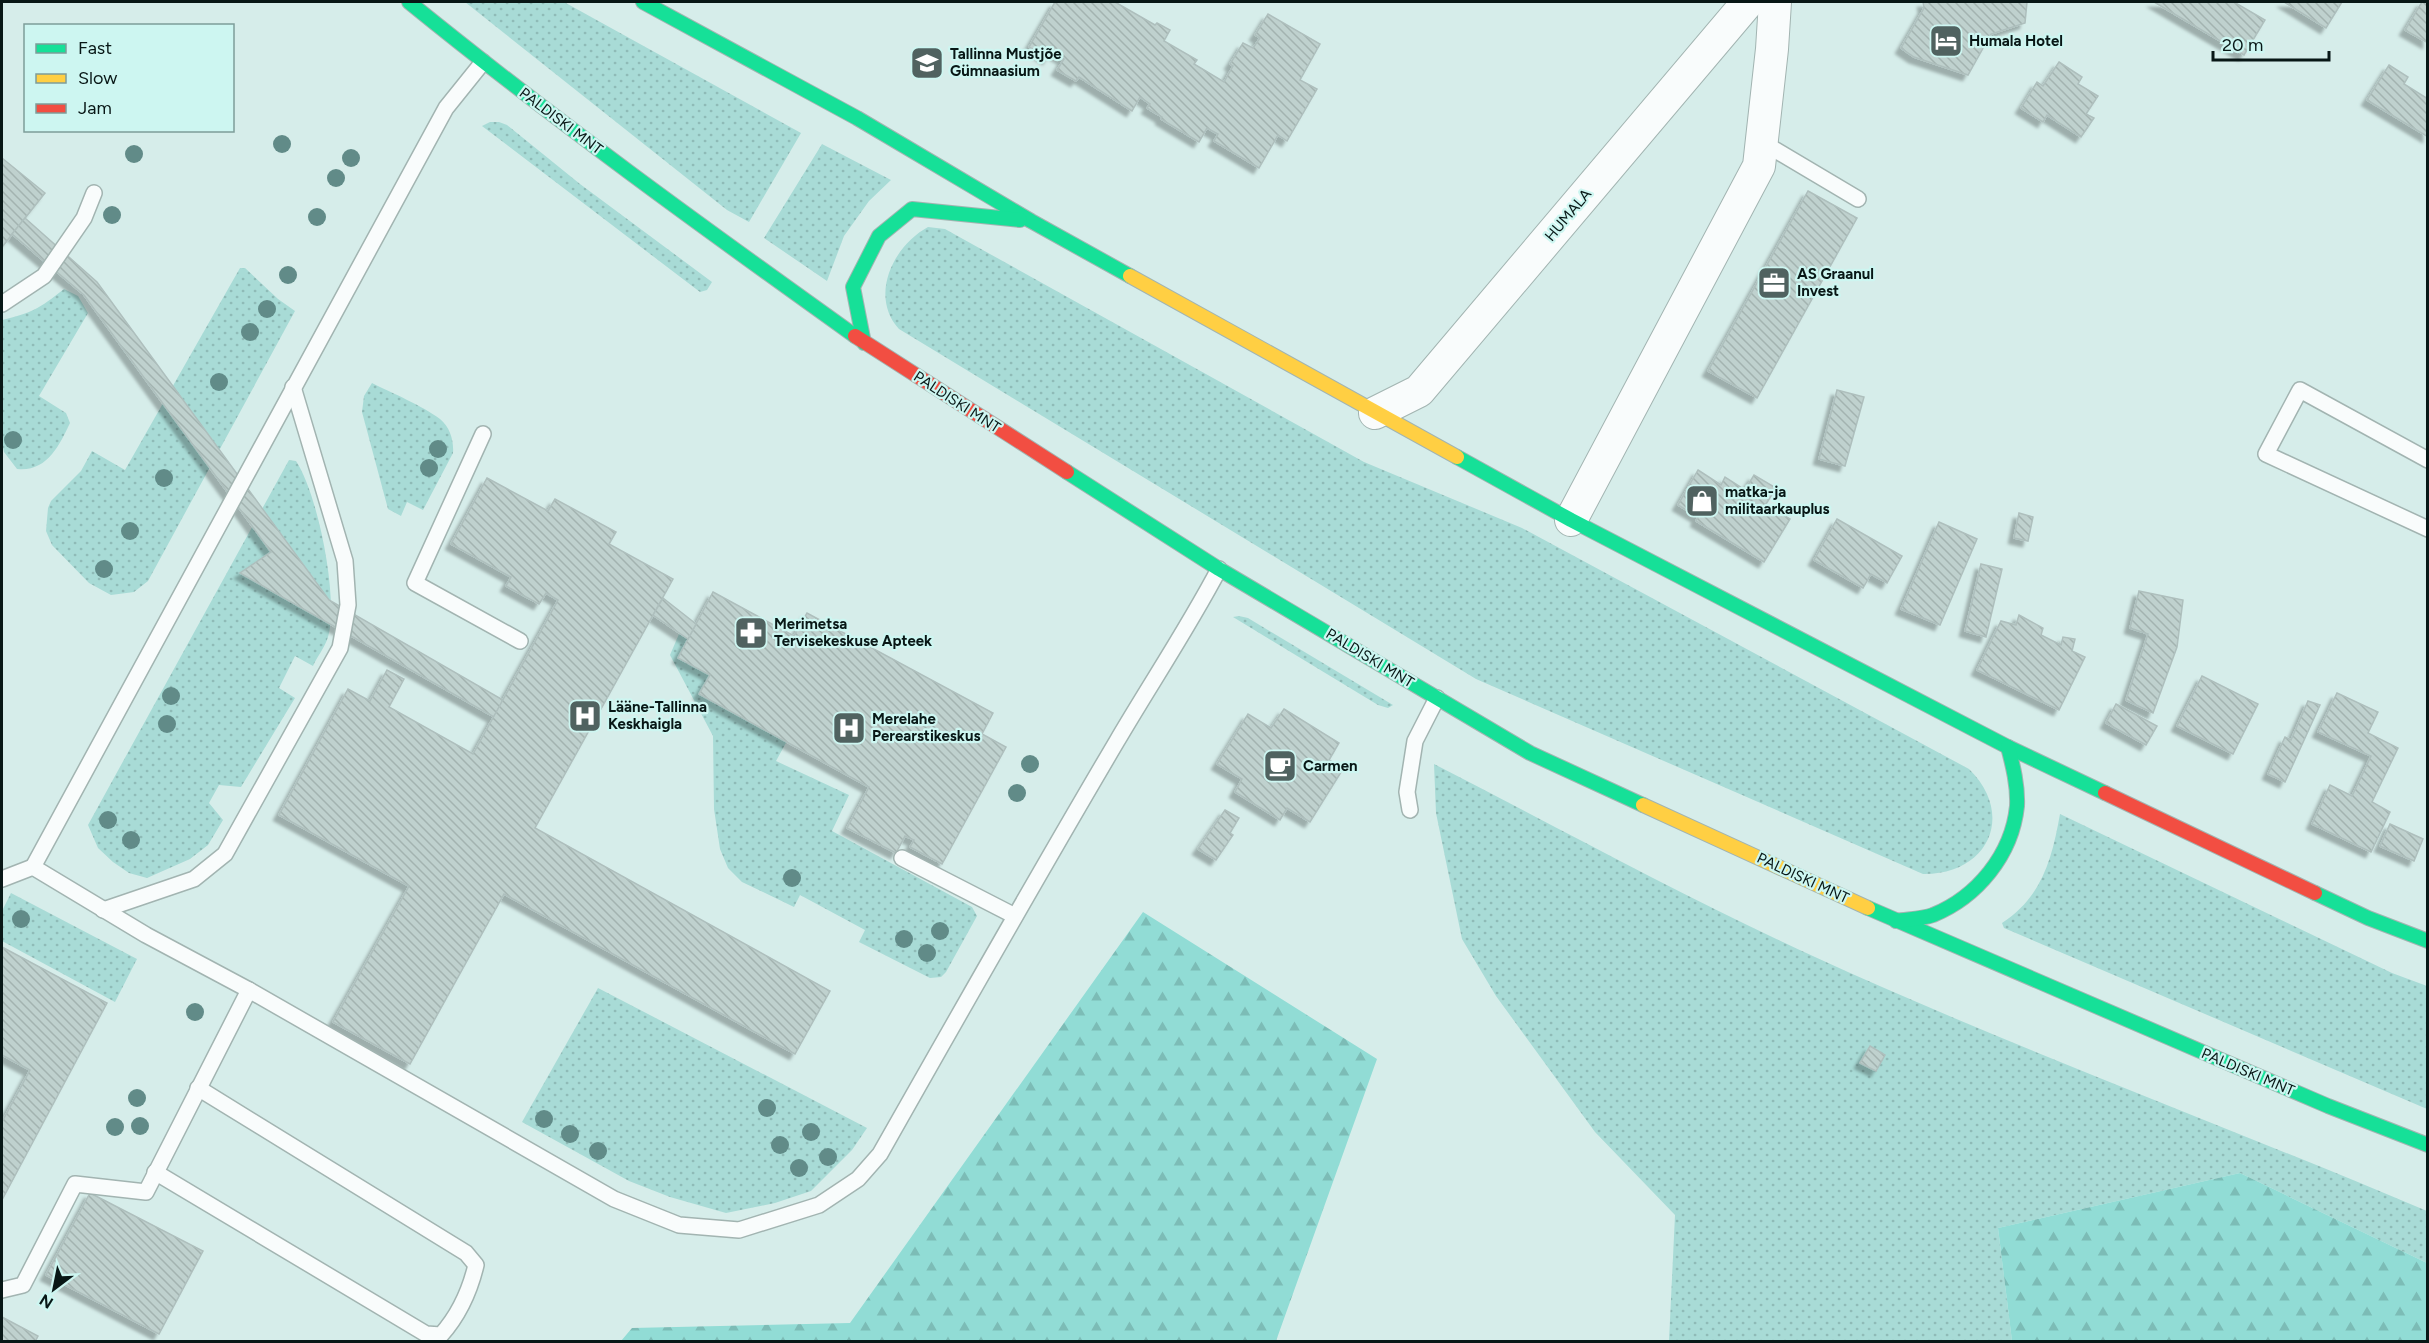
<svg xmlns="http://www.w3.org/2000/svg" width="2429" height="1343" font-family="Figtree,sans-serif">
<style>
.grass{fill:url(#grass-dots)}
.forest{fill:url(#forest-firs)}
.building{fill:url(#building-back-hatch);stroke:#aebfbd;stroke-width:1.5;filter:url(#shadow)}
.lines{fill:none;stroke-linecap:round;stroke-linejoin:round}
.lane-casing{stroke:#a2b4b1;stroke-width:18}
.street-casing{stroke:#a2b4b1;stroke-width:34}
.fast-casing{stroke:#a2b4b1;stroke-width:16}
.slow-casing{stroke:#a2b4b1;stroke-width:16}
.jam-casing{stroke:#a2b4b1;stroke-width:16}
.lane{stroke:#f9fcfc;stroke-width:15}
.street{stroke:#f9fcfc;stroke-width:32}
.fast{stroke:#16e098;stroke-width:14}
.slow{stroke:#ffcf43;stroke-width:14}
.jam{stroke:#f24e42;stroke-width:14}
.tree{fill:#618b88}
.labels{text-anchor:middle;stroke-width:4.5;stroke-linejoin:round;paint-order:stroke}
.poi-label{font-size:15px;font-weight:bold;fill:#081716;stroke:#cdf6f1;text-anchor:start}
.street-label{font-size:15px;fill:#081716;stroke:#cdf6f1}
</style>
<defs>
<pattern id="grass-dots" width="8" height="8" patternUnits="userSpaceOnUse" patternTransform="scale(1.5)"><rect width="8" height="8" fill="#a8dbd6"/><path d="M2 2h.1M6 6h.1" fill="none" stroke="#8fbbb7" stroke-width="1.8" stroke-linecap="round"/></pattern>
<pattern id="forest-firs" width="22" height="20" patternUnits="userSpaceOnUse" patternTransform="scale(1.5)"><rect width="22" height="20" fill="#91dcd5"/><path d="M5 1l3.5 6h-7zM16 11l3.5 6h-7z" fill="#7cbcb6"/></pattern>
<pattern id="building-back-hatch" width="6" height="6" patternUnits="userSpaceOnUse" patternTransform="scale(1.5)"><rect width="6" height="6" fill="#bfd1ce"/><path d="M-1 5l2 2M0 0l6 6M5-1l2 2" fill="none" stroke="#a3b3b0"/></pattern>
<filter id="shadow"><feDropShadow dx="-5.5" dy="5.5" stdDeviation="1.5" flood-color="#0004"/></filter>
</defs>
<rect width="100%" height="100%" fill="#d6edea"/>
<g class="grass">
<polygon points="465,2 564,2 801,133 749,222 727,210"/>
<polygon points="490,122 499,122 507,125 580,184 712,282 707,290 700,292 482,126"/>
<polygon points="822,144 891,180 869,201 844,236 827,281 764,238"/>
<path d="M928 227 945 229 1364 462 1522 528 1969 769C2016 815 1988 875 1923 874L1476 679 899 329C869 296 893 246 928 227Z"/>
<polygon points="240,268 245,268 278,299 295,311 148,581 134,592 111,595 89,583 52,545 46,531 48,508 51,501 81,471 92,451 125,470"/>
<path d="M64 289 78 296 88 313 39 396 66 413 70 423C59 446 47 472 17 469L4 452 2 442V320C31 313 39 309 64 289Z"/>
<path d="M372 383C392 393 423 406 440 419 450 427 454 441 453 453L423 510 407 502 401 516 388 509 362 412 364 396Z"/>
<path d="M289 460 296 461C318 494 339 599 328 637 325 647 317 657 313 666L295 656 279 688 295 698 241 787 219 785 209 803 223 820 208 845 190 859 147 878 129 873 113 862 98 848 88 825Z"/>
<polygon points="1239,616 1248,618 1393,705 1388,708 1378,705 1233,617"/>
<polygon points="679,634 688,639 679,658 710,675 699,694 787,741 776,761 849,795 832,831 972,907 977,916 946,972 941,977 930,978 859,942 865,930 800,895 794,907 742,882 728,868 720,849 714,809 713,736 670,655"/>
<path d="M1434 764C1561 829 1686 898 1815 957 2016 1049 2224 1125 2427 1211V1263L2240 1173 1998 1228 2012 1341H1669L1675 1215 1595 1132 1496 996 1462 939 1436 813Z"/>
<path d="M2060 814 2392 973 2427 986V1109L2004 928 2002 923C2042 897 2052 859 2060 814Z"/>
<polygon points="11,893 137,959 115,1002 2,941 2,911"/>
<polygon points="598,988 867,1128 852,1150 811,1191 775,1203 726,1213 670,1197 629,1181 522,1122"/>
</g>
<g class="forest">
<polygon points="1143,912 1377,1059 1276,1341 621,1341 632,1328 850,1323"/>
<polygon points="2240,1173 2427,1263 2427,1341 2012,1341 1998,1228"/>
</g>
<g class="building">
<polygon points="1055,2 1115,2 1155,25 1157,23 1170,30 1164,41 1197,60 1194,64 1224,82 1233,66 1230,64 1243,43 1253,48 1260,38 1255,35 1268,14 1320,44 1300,80 1317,89 1287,141 1278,135 1259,168 1214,141 1218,134 1207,128 1199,142 1161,119 1162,117 1147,108 1150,104 1140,97 1132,111 1079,77 1076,81 1057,70 1064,59 1052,52 1048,59 1029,47"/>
<polygon points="1923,2 2027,2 2025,23 1991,34 1968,75 1914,57 1901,48 1924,8"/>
<polygon points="2154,2 2234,2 2265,20 2244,55"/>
<polygon points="2284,2 2342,2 2326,28"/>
<polygon points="2422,2 2428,2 2428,43 2405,30"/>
<polygon points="2059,62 2082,77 2078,84 2098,96 2086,114 2094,118 2081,137 2047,115 2043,122 2021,108 2037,82 2043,86"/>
<polygon points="2389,65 2408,77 2404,84 2428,99 2428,137 2367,100"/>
<polygon points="2,158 45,193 2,247"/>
<polygon points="1808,191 1857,218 1757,398 1708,371"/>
<polygon points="25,218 97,282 329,600 503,700 494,717 240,573 271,552 84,295 12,234"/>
<polygon points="1837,390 1864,397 1845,466 1819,459"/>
<polygon points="1698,470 1721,485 1725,477 1745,490 1754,475 1776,488 1766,504 1790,519 1764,562 1696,521 1698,517 1678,505"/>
<polygon points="487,478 548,511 555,499 616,532 609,544 673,579 535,828 830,991 795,1054 504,894 410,1064 333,1022 409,886 279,815 348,689 370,701 387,670 404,679 389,707 473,754 558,600 546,593 539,604 506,586 511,577 451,544"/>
<polygon points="2019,513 2033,517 2028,541 2014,538"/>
<polygon points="1837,519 1902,556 1887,583 1871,574 1863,588 1814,560"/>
<polygon points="1939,522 1977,539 1940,625 1901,609"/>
<polygon points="1981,564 2002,569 1986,637 1965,631"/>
<polygon points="2139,591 2183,600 2177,647 2153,713 2126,700 2148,634 2130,628"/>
<polygon points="713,592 794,636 807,613 993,713 982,734 1006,747 942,864 910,847 914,840 905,836 896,853 847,828 869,787 699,694 710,675 678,658"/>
<polygon points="663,598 696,624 688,639 653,615"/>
<polygon points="2019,615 2043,628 2041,635 2061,645 2063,637 2075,639 2072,651 2085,657 2059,710 1977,670 2001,621 2016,625"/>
<polygon points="2202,676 2258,704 2233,754 2177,726"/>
<polygon points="2337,693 2378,712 2368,733 2398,748 2372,802 2390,812 2371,852 2312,824 2330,785 2352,796 2371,756 2318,732"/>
<polygon points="2308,701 2320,705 2285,782 2268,774 2285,737 2291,740"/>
<polygon points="2116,704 2157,726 2146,745 2106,723"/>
<polygon points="1284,709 1339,743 1329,760 1343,769 1310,822 1287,808 1280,820 1235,792 1242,779 1217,764 1248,714 1271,728"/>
<polygon points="1225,810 1239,818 1230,833 1233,835 1216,860 1198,849"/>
<polygon points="2390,824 2423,839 2414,861 2380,846"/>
<polygon points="2,947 107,1003 2,1200 2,1122 30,1070 2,1055"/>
<polygon points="1870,1046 1885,1055 1876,1071 1860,1063"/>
<polygon points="90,1193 203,1251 159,1334 46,1275"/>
<polygon points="2,1317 38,1336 35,1342 2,1342"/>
</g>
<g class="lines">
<defs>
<g id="lane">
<path d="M483 62 446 108 33 867 146 935 249 990 614 1199 679 1225 739 1230 819 1205 858 1179 880 1154C958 1016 1036 878 1117 741 1151 683 1188 628 1219 569"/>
<polyline points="1762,142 1858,199"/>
<polyline points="2,304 44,276 84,218 94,193"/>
<polyline points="483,434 415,583 520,641"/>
<polyline points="2428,460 2300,390 2266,454 2428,529"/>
<polyline points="1410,810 1407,792 1415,741 1437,698"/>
<polyline points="902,858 1015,916"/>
<polyline points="2,879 33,867"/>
<polyline points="103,910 194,879 225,854 340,648 348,605 345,561 293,387"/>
<path d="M155 1172 426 1334 441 1335C458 1316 470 1290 476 1265L466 1253 198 1088"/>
<polyline points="2,1290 23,1285 75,1184 146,1192 249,990"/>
</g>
<g id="street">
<polyline points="1375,413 1419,391 1748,2"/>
<polyline points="1571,520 1759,166 1772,49 1775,2"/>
</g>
<g id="fast">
<path d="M409 2C553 119 704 228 855 336"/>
<polyline points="643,2 857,118 1031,221 1130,276"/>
<polyline points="864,343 853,287 879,236 912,209 1020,220"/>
<polyline points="1457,457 1571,520 2008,747 2105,793"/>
<polyline points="1067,472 1219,569 1530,753 1643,805"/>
<polyline points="2315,893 2368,918 2428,941"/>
<polyline points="1868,908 2328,1106 2428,1145"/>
<path d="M1896 921C1908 919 1921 919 1933 915 1977 897 2012 855 2017 806 2018 786 2013 766 2008 747"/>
</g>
<g id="slow">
<polyline points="1130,276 1457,457"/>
<polyline points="1643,805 1868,908"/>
</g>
<g id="jam">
<polyline points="855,336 1067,472"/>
<polyline points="2105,793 2315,893"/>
</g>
</defs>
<use href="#lane" class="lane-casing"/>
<use href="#street" class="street-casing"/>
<use href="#fast" class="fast-casing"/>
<use href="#slow" class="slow-casing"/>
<use href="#jam" class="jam-casing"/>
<use href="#lane" class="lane"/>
<use href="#street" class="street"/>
<use href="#fast" class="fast"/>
<use href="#slow" class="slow"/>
<use href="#jam" class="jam"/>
</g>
<g class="tree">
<circle cx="282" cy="144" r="9"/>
<circle cx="134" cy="154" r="9"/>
<circle cx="351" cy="158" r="9"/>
<circle cx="336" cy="178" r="9"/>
<circle cx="112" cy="215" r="9"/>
<circle cx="317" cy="217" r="9"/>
<circle cx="288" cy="275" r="9"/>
<circle cx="267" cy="309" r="9"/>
<circle cx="250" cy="332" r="9"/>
<circle cx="219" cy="382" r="9"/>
<circle cx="13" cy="440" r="9"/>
<circle cx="438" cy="449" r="9"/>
<circle cx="429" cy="468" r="9"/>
<circle cx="164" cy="478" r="9"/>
<circle cx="130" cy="531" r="9"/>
<circle cx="104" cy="569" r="9"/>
<circle cx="171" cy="696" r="9"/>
<circle cx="167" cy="724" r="9"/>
<circle cx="1030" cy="764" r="9"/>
<circle cx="1017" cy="793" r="9"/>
<circle cx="108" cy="820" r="9"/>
<circle cx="131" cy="840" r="9"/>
<circle cx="792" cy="878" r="9"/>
<circle cx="21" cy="919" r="9"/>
<circle cx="940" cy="931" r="9"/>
<circle cx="904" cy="939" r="9"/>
<circle cx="927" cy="953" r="9"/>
<circle cx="195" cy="1012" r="9"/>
<circle cx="137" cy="1098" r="9"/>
<circle cx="767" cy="1108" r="9"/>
<circle cx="544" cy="1119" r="9"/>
<circle cx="140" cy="1126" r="9"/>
<circle cx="115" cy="1127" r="9"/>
<circle cx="811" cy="1132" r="9"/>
<circle cx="570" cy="1134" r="9"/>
<circle cx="780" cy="1145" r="9"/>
<circle cx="598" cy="1151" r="9"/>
<circle cx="828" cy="1157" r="9"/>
<circle cx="799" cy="1168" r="9"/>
</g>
<defs>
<symbol id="hotel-square" viewBox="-11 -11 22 22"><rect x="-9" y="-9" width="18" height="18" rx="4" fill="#506260" stroke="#cdf6f1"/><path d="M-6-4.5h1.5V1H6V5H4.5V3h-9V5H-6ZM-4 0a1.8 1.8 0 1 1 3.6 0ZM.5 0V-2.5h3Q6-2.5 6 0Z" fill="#fff"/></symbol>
<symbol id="school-square" viewBox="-11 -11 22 22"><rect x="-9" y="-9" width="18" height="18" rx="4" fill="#506260" stroke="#cdf6f1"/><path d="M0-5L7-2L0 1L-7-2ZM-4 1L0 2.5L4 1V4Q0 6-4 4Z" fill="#fff"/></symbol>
<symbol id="office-square" viewBox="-11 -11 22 22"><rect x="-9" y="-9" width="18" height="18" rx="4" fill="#506260" stroke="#cdf6f1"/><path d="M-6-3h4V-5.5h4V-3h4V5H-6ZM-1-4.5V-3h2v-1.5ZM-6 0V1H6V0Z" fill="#fff"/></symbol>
<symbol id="shop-square" viewBox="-11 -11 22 22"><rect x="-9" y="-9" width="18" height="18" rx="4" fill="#506260" stroke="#cdf6f1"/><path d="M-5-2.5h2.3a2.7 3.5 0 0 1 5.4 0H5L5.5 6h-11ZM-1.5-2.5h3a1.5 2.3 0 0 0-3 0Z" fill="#fff"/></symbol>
<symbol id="pharmacy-square" viewBox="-11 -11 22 22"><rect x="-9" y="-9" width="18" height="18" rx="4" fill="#506260" stroke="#cdf6f1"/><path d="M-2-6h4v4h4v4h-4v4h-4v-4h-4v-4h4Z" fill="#fff"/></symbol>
<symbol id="hospital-square" viewBox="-11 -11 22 22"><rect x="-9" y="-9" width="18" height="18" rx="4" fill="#506260" stroke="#cdf6f1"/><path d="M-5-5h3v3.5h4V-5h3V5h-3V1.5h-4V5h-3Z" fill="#fff"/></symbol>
<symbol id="cafe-square" viewBox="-11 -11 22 22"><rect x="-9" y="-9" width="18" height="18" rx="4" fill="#506260" stroke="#cdf6f1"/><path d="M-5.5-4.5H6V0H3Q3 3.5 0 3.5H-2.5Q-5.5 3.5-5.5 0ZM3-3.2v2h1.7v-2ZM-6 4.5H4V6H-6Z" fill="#fff"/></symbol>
</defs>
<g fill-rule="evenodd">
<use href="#hotel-square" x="1927" y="22" width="38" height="38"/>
<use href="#school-square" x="908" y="44" width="38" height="38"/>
<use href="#office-square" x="1755" y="264" width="38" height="38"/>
<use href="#shop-square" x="1683" y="482" width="38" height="38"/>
<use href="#pharmacy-square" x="732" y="614" width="38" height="38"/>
<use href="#hospital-square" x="566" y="697" width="38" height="38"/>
<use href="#hospital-square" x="830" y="709" width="38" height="38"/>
<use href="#cafe-square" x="1261" y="747" width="38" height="38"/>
</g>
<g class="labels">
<g class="poi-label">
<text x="1969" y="46">Humala Hotel</text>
<text x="950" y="59">Tallinna Mustjõe<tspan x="950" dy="17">Gümnaasium</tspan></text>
<text x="1797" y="279">AS Graanul<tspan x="1797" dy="17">Invest</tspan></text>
<text x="1725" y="497">matka-ja<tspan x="1725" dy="17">militaarkauplus</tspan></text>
<text x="774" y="629">Merimetsa<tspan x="774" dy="17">Tervisekeskuse Apteek</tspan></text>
<text x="608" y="712">Lääne-Tallinna<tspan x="608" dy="17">Keskhaigla</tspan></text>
<text x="872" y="724">Merelahe<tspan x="872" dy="17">Perearstikeskus</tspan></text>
<text x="1303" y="771">Carmen</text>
</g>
<g class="street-label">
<text transform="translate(561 121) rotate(37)" y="5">PALDISKI MNT</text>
<text transform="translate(1568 215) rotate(-50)" y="5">HUMALA</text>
<text transform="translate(957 402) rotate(33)" y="5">PALDISKI MNT</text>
<text transform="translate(1370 658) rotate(31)" y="5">PALDISKI MNT</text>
<text transform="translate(1803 878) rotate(25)" y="5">PALDISKI MNT</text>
<text transform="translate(2248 1072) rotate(23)" y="5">PALDISKI MNT</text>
</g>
</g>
<rect width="2429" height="1343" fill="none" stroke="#081716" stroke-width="6"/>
<rect x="24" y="24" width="210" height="108" fill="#cdf6f1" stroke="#7e9d99" stroke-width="1.5"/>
<rect x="36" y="44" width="30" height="9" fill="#16e098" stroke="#7e9d99" stroke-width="1.5"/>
<text x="78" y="54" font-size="18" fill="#081716">Fast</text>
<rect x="36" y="74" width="30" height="9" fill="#ffcf43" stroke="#7e9d99" stroke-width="1.5"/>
<text x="78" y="84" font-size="18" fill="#081716">Slow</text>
<rect x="36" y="104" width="30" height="9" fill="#f24e42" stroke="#7e9d99" stroke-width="1.5"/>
<text x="78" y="114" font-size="18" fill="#081716">Jam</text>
<g transform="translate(54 1289) rotate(212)" stroke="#cdf6f1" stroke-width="4.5" paint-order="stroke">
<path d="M0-4.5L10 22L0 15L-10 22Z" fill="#081716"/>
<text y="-9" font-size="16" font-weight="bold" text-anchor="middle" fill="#081716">N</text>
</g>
<path d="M2213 51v9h116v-9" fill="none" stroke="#081716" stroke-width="3"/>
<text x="2222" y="51" font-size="18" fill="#081716" stroke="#cdf6f1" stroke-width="4.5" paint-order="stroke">20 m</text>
</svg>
